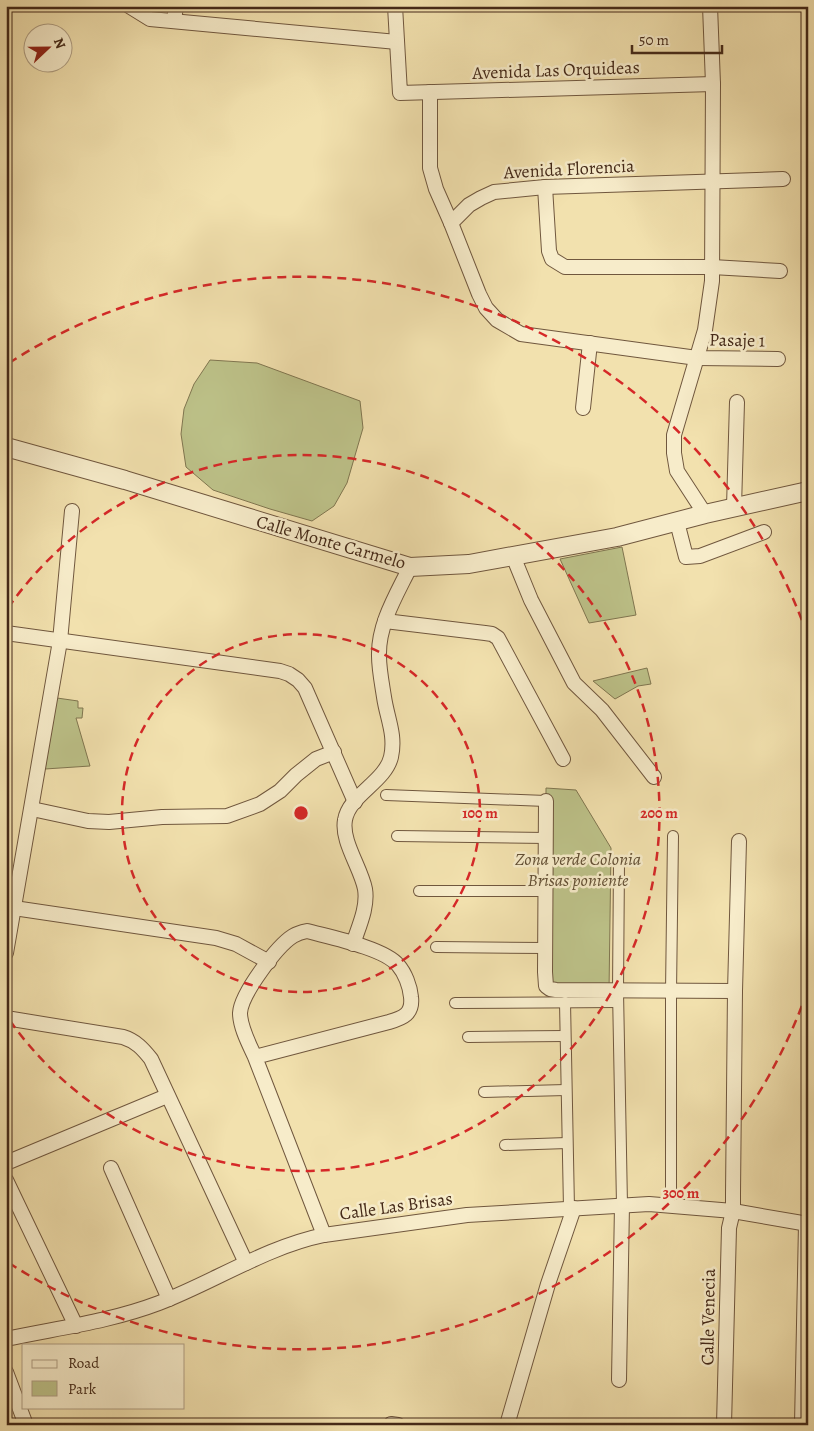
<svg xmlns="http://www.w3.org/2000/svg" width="814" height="1431" font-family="Alegreya,serif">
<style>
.green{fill:#bdc289;stroke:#807650}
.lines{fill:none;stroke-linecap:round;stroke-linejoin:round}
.pedestrian-casing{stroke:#70573e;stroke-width:12}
.minor-casing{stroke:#70573e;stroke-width:16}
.tertiary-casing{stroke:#70573e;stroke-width:20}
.pedestrian{stroke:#f7ecca;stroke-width:10}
.minor{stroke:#f7ecca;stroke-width:14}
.tertiary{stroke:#f7ecca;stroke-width:18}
.ring{fill:none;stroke:#d62828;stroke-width:2.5;stroke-dasharray:9 6}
.labels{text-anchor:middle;stroke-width:5;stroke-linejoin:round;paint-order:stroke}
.street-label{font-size:18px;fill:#442918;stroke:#f7ecca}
.park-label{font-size:18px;font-style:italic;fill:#624f34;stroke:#f7ecca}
.centre{fill:#d62828;stroke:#f7ecca;stroke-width:2.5}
.ring-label{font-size:15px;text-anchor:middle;font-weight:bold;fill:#d62828;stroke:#f7ecca;stroke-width:5;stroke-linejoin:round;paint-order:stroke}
</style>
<rect width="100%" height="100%" fill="#f2e1ae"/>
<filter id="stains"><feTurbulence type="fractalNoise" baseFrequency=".004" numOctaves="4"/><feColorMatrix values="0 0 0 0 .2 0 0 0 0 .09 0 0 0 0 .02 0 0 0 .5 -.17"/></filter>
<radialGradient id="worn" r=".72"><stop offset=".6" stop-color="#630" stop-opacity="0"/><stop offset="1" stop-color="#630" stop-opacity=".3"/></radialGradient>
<g class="green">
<polygon points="210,360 257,363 360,401 363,428 347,483 334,506 312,521 270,509 213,490 186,467 181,434 184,409 194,384"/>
<polygon points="622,547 636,615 589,623 560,559"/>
<polygon points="647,668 651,684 638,686 615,699 593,681"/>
<polygon points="57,698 78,701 78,708 83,708 82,718 76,718 90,766 45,769"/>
<polygon points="546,788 576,790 611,848 609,991 556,990 545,972"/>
</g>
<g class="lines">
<defs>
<g id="pedestrian">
<polyline points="386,795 546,801"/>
<polyline points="397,836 546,838"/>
<polyline points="619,862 618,991 622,1205"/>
<polyline points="419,891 545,891"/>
<polyline points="436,947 545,948"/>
<polyline points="565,1002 569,1208"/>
<polyline points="455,1003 618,1002"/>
<polyline points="468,1037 565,1036"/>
<polyline points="484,1092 566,1090"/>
<polyline points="505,1145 567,1143"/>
<polyline points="671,1206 671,992 673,836"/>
</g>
<g id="minor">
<polyline points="129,6 150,19 397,42"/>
<polyline points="395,6 400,93 713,84"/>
<polyline points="174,21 176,6"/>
<polyline points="430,92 430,168 436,189 451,223"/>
<polyline points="545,187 549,251 552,259 565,267 712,267 780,271"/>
<polyline points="778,359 697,358 521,334 497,320 486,308 479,294 451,223 469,205 481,198 494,192 545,187 783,179"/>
<polyline points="583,408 590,343"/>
<polyline points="734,507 737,402"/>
<polyline points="705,514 677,471 674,453 674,435 705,330 712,281 713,84 710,6"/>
<polyline points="677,522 686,557 700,556 764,532"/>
<polyline points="513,556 531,600 574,683 602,710 654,777"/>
<polyline points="385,621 485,633 492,634 498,638 563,759"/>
<polyline points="6,633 280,671 289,674 298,680 305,688 355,802"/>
<polyline points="546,801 545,972 546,986 550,989 556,990 735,991"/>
<polyline points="32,809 88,821 109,822 162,817 227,816 260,804 280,791 296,775 316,759 334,752"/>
<polyline points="14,908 216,938 236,944 269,962"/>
<path d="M353 944C359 926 368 907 365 889 361 868 341 841 345 820 349 795 385 782 391 757 396 735 387 718 384 697 382 684 379 669 379 656 378 624 397 594 410 567"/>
<polyline points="6,953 60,641 72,511"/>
<path d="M6 1018 123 1037C136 1041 143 1049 151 1059L246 1263"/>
<path d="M255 1057 389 1022C403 1018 413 1014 411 997 410 986 405 973 398 965 384 948 329 937 307 931 302 932 298 933 293 936 277 946 241 994 240 1013 240 1027 249 1044 255 1057L324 1235"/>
<polyline points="6,1163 167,1096"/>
<polyline points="111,1168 169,1299"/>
<polyline points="6,1180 76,1326"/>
<path d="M6 1339C57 1328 109 1322 159 1303 214 1282 266 1247 324 1235L467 1215 649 1204 733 1211 808 1224"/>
<polyline points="6,1372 26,1425"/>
<polyline points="619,1380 622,1205"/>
<polyline points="391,1424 398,1425"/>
<polyline points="507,1425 548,1284 574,1208"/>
<polyline points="724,1425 729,1228 733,1211 733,1194 735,991 739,841"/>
<polyline points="802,1425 806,1224"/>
</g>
<polyline id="tertiary" points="6,447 125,480 410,567 469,564 617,537 705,514 808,491"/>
</defs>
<use href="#pedestrian" class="pedestrian-casing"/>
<use href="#minor" class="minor-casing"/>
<use href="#tertiary" class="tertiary-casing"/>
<use href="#pedestrian" class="pedestrian"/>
<use href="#minor" class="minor"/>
<use href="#tertiary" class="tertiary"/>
</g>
<g class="ring">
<circle cx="301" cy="813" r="179"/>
<path d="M8 608A358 358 0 1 1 8 1018"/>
<path d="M807 992A537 537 0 0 1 9 1263M9 363A537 537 0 0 1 807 634"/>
</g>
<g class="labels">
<g class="street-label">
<text transform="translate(556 70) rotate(-2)" y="6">Avenida Las Orquideas</text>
<text transform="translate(569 169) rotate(-3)" y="6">Avenida Florencia</text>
<text transform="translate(737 340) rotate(1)" y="6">Pasaje 1</text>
<text transform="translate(331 542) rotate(16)" y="6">Calle Monte Carmelo</text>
<text transform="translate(396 1206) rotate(-8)" y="6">Calle Las Brisas</text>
<text transform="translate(708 1317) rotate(-89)" y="6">Calle Venecia</text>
</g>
<g class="park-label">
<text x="578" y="865">Zona verde Colonia<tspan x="578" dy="21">Brisas poniente</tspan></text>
</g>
</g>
<circle cx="301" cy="813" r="8" class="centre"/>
<g class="ring-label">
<text x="480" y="818">100 m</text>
<text x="659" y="818">200 m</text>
<text x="681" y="1198">300 m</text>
</g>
<rect width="814" height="1431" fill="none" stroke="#f2e1ae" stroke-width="25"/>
<rect x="8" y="8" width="799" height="1416" fill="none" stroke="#442918" stroke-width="2.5"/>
<rect x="12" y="12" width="789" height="1406" fill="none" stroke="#442918"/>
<rect x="22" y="1344" width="162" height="65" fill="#f7ecca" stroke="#af9e83"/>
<rect x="32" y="1360" width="25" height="8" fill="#f7ecca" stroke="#af9e83"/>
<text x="68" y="1368" font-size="15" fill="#442918">Road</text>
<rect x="32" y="1381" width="25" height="15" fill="#bdc289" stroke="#af9e83"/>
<text x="68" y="1394" font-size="15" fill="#442918">Park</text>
<g transform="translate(48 48) rotate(68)"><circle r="24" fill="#f7ecca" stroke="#af9e83"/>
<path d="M0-4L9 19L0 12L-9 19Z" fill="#8f2418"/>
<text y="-8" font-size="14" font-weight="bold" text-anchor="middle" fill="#442918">N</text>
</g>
<path d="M632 45v8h90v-8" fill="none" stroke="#442918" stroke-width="2.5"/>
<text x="639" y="45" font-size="15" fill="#442918" stroke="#f7ecca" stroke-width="4" paint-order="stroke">50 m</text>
<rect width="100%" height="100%" filter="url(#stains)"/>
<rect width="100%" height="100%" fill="url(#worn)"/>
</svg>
